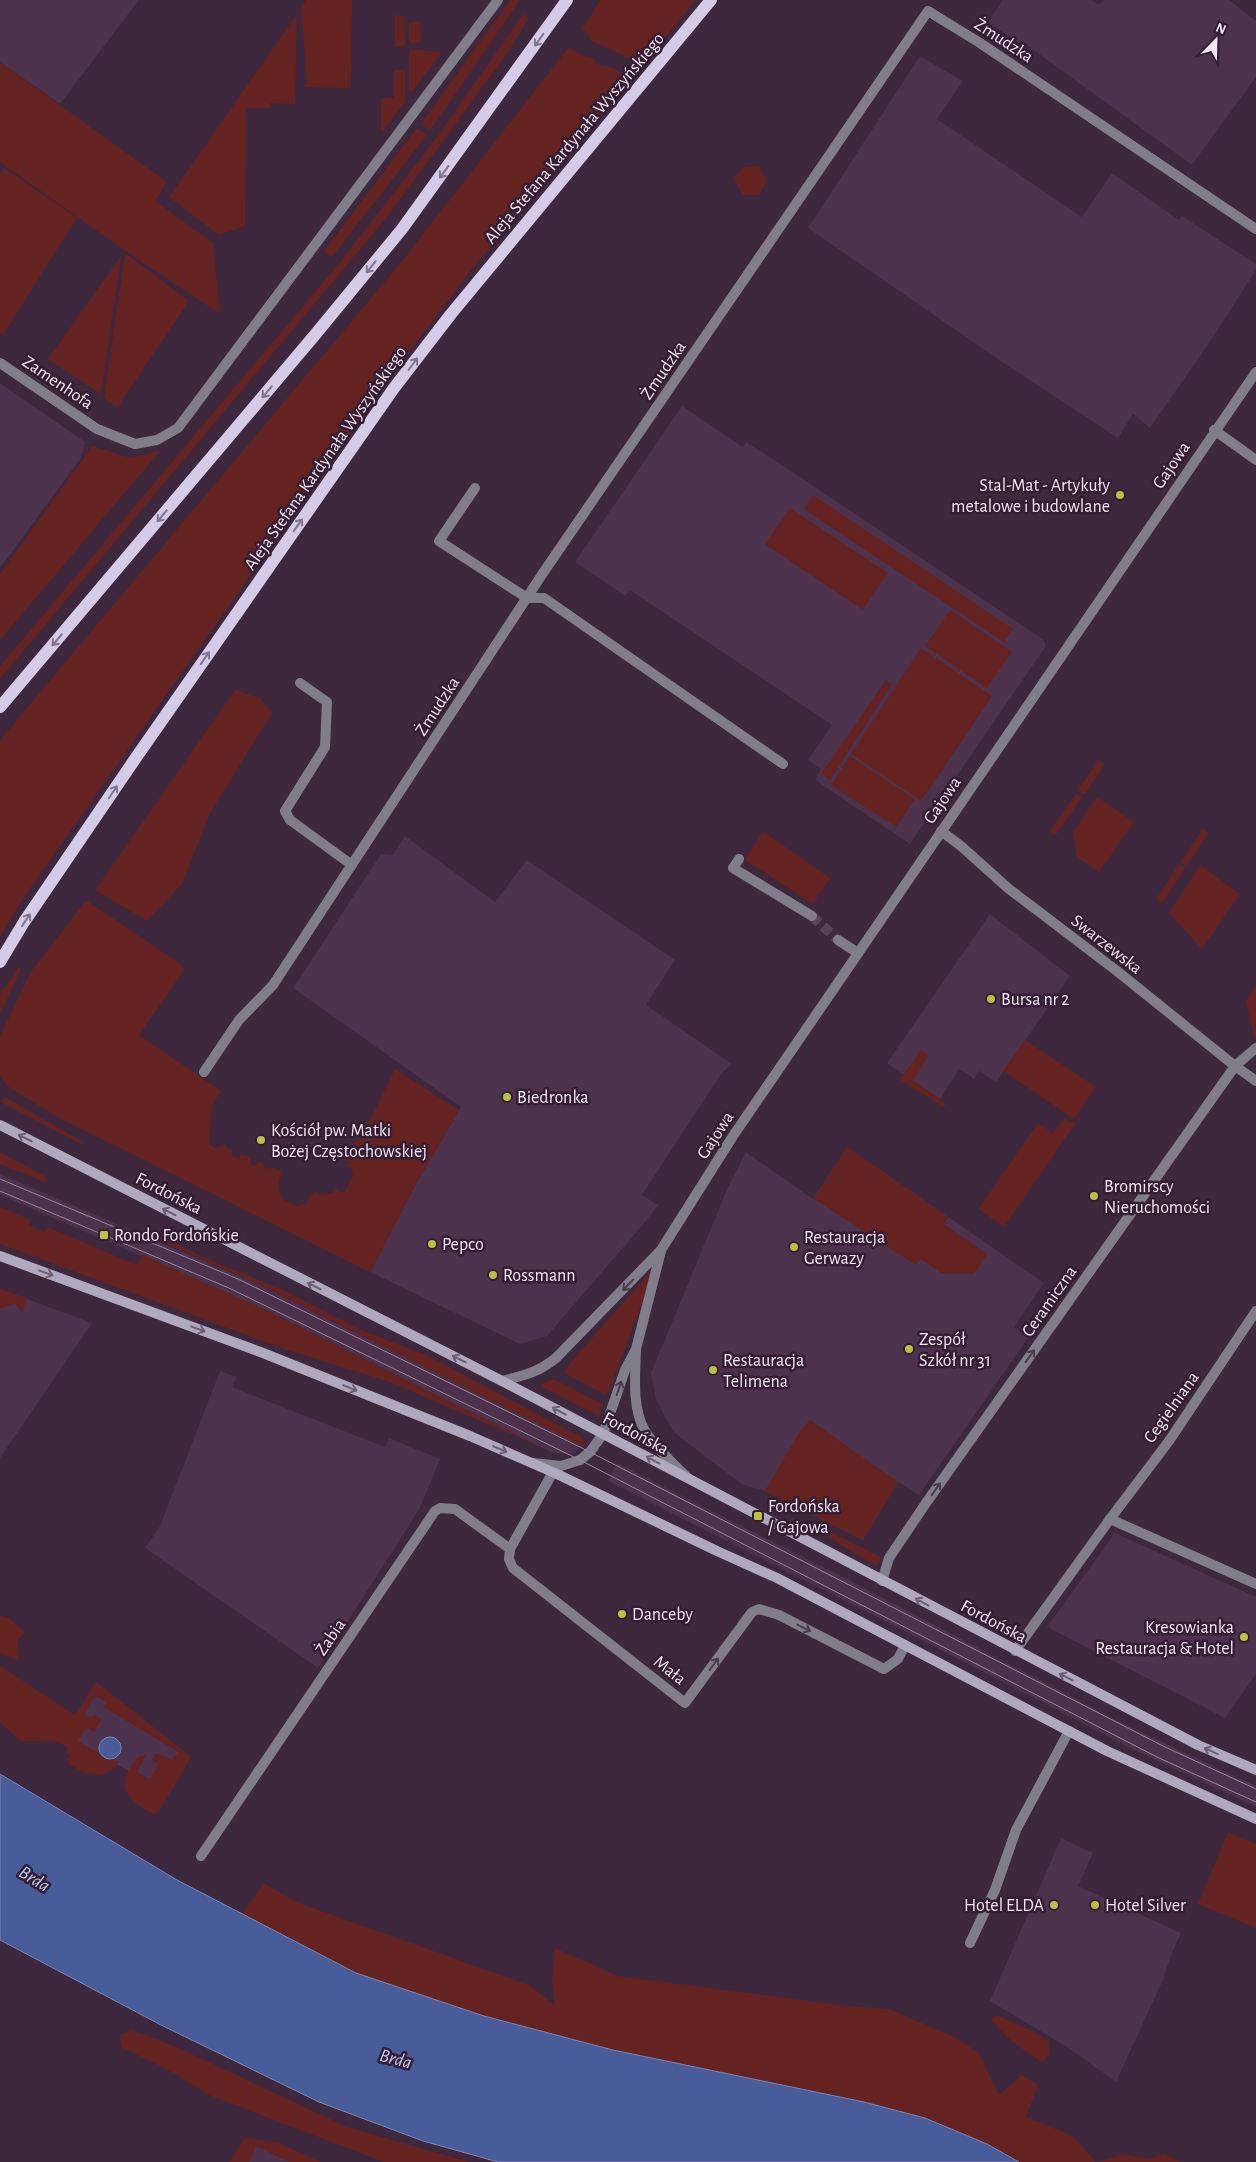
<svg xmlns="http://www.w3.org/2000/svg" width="1256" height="2162" font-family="'Alegreya Sans',sans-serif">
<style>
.built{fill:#4c324c}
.green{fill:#642321}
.water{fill:#485c9a;stroke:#7c85b5}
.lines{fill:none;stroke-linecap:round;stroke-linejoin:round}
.minor-tunnel{stroke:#584458;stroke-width:10;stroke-dasharray:10 5;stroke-linecap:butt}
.minor{stroke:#817e8c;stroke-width:10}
.secondary{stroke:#afa9c0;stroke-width:10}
.primary{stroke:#d3cbe8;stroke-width:12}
.tram{stroke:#9b8a9b;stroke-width:1}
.oneway{stroke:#83748e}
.oneway2{stroke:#6b5d72}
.oneway3{stroke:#4a3b4e}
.poi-dot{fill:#bbc044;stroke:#331e33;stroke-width:2}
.labels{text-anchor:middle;stroke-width:5;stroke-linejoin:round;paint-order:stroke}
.street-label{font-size:18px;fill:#f4e6f4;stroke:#331e33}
.poi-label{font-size:18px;fill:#f4e6f4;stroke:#331e33;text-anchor:start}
.water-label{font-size:19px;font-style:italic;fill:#bdcbef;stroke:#331e33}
</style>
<rect width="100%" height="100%" fill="#3d283d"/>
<g class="built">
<polygon points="0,0 139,0 60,104 0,62"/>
<polygon points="1003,0 1091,0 1100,5 1104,0 1229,0 1256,21 1256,77 1192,165 1021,41 1019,43 988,22"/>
<polygon points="920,56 963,81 937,119 1082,217 1112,173 1179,220 1182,216 1256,264 1256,270 1207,346 1150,428 1133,414 1118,438 1002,362 808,228"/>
<polygon points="0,383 85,442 81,458 0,568"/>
<polygon points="682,406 743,447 746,442 779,463 1044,640 1046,646 910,844 815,780 821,769 808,760 832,725 630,590 625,596 575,562"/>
<polygon points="405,836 495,902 527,860 675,960 646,1005 732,1064 721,1074 642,1195 658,1205 646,1221 547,1336 520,1344 370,1272 416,1184 461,1107 293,988 381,854 393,855"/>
<polygon points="990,914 1070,976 996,1082 979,1071 974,1079 959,1069 940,1099 887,1063"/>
<polygon points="847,1147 1044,1283 1014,1327 1028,1338 919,1495 898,1482 863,1540 765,1491 743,1485 681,1438 673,1431 656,1400 651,1373 728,1187 746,1152 813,1199"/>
<polygon points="0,1174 260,1285 583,1446 572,1453 560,1454 551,1452 263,1309 0,1195"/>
<polygon points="0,1289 92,1323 0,1458"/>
<polygon points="220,1371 236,1377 232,1387 385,1447 389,1438 440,1459 420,1508 318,1668 145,1548 160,1526"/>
<polygon points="617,1463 851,1581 1118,1721 1256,1786 1256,1807 1134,1750 871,1614 608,1481"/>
<polygon points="1115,1533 1256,1597 1256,1674 1225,1718 1047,1627"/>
<polygon points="96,1682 191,1757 158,1813 132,1773 115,1763 92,1774 67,1760 70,1755 66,1752 69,1748 59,1742"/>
<polygon points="1061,1838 1093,1853 1078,1886 1181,1933 1171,1955 1163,1980 1116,2082 1067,2047 990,2001"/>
<polygon points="248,2142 290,2162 235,2162"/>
</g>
<g class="green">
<polygon points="306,0 352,0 351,88 304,87 307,82 301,8"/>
<polygon points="510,0 520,0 430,131 421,124"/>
<polygon points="600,0 696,0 641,67 619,53 591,41 588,34 582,29"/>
<polygon points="297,14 295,104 270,103 271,108 246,108 245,226 219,235 169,197"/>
<polygon points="523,14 529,18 509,51 388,216 0,679 0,666 336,267 437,137"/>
<polygon points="395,15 404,16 405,45 402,47 395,47"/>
<polygon points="420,21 421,42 413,44 409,42 409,22"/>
<path d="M569 47 583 56 594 58 595 63C600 66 605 65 611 67 620 70 621 77 627 83L471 270 382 388 22 900 0 937V740L398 266Z"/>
<path d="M411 50C421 49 431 52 442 52L412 92 409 91V52Z"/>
<polygon points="0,62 167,182 155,201 213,243 220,314 124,250 0,162"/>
<polygon points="394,70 403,70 405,72 405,102 383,131 381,129 381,98 394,98"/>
<polygon points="417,128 427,135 332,257 324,251"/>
<polygon points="759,166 767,181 759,195 742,195 734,178 743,167"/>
<polygon points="4,168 77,218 3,335 0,333 0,174"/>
<polygon points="125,253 189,301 117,408 104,398"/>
<polygon points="121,256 101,394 48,359"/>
<polygon points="92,446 131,458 161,450 0,640 0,574"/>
<polygon points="813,495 1013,629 1004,642 804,509"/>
<polygon points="790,508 888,573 863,610 765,544"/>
<polygon points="950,610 1012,652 987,688 925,646"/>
<polygon points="921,648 992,696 921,801 851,754"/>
<polygon points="886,680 892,684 830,780 821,774"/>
<polygon points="235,690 260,698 272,713 209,815 182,884 147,921 95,890"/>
<polygon points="850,756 915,799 896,827 831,785"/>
<polygon points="1099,760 1105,764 1084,795 1078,790"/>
<polygon points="1076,794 1082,797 1056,835 1050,831"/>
<polygon points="1097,797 1134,822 1099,872 1077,857 1073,832"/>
<polygon points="1202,829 1208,833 1187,866 1181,862"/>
<polygon points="763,831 830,878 813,904 745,860"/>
<polygon points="1179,864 1185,868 1162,903 1156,899"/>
<polygon points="1200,865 1240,894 1202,949 1169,913"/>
<path d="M86 900 179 963 184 970 139 1035 221 1091 212 1106 209 1144 215 1148 223 1146 224 1142 227 1148 233 1150 231 1156 239 1159 241 1154 251 1158 250 1164 256 1166 258 1162 265 1164 264 1169 274 1168 282 1172C278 1182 277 1191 284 1200L298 1206 306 1203 314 1191 325 1195 334 1192 336 1188 340 1192H345L353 1175 351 1168 347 1167 349 1162 338 1156 340 1152 361 1138 395 1069 459 1110 416 1184 370 1272 59 1118 7 1086 0 1075V1036L30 973Z"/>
<polygon points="19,967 21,969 0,1014 0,993"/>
<polygon points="1256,985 1256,1036 1254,1039 1246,1001"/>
<polygon points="1025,1040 1096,1087 1074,1119 1003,1071"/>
<polygon points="921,1050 929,1056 913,1080 946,1104 944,1107 900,1080"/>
<polygon points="5,1097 83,1142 85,1146 0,1102"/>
<polygon points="1065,1118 1075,1124 1004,1227 978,1209 1038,1123 1053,1133"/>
<polygon points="847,1147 948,1217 944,1224 987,1254 974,1274 941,1273 921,1259 916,1265 814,1199"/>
<polygon points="0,1152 47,1177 45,1182 0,1164"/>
<polygon points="0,1207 31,1220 29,1225 45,1232 48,1227 137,1265 142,1255 264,1309 545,1449 390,1382 287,1350 0,1244"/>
<polygon points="152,1231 203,1257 283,1290 361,1330 428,1356 579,1436 583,1438 585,1444 583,1446 260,1285 149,1236"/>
<polygon points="653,1269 654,1271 608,1393 604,1394 564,1373 570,1363"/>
<polygon points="0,1289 27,1298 22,1313 15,1303 0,1309"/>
<polygon points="551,1380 556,1380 602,1404 599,1416 542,1387 542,1384"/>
<polygon points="810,1420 898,1482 863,1540 765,1491 799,1433"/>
<path d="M808 1521 883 1558 876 1565C850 1552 831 1539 808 1521Z"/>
<polygon points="0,1616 9,1618 26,1633 18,1638 19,1661 0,1653"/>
<path d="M0 1666 75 1715 96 1682 191 1757 158 1813 153 1814C126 1798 113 1787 138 1757L146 1755 137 1772 150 1779 158 1764 152 1760 156 1753 172 1760 178 1752 104 1707 106 1702 96 1696 93 1698 85 1714 91 1718 94 1715 102 1719 94 1732 86 1728 78 1741 100 1754 119 1762C105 1783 86 1774 68 1764L70 1761 67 1760 70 1755 66 1752 69 1748 59 1742 21 1741 0 1723Z"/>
<polygon points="1228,1832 1256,1844 1256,1928 1198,1904"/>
<polygon points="264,1883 296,1902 529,1985 555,2005 552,1980 555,1948 618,1976 849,2006 889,2009 955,2037 979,2053 999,2095 1022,2075 1038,2085 1026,2117 1073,2136 1096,2162 1015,2162 987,2144 925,2118 864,2102 613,2050 484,2016 356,1973 242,1914"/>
<path d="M997 2015 1034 2032 1049 2041V2054L1042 2062C1023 2050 1005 2038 991 2019Z"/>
<polygon points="132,2030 179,2048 347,2127 470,2162 384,2162 211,2096 170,2071 121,2047 120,2035"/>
<polygon points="245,2138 279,2143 321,2162 290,2162 256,2146 249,2162 229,2162"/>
<polygon points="1124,2154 1149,2159 1164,2154 1181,2162 1099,2162"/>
</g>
<g class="water">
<circle cx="110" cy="1748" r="11"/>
<polygon points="0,1774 177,1880 356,1973 484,2016 613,2050 864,2102 925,2118 987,2144 1019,2162 498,2162 423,2141 319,2102 161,2025 0,1940"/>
</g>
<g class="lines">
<polyline class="minor-tunnel" points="812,916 838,940"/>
<g class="minor">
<polyline points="0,363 97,429 135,444 157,440 178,428 498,0"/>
<polyline points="1214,430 1256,460"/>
<polyline points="475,488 439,541 527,598 544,598 783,764"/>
<polyline points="300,683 327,702 325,747 285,811 290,820 352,865"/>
<polyline points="941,831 961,846 1009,889 1117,971 1235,1066 1256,1081"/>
<polyline points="739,859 733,868 812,916"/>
<polyline points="838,940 858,953"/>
<polyline points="204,1072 239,1020 273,985 543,573 928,11 980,43 1256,229"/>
<path d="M636 1351C635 1376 632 1409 645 1431 651 1442 677 1468 687 1477"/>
<path d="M502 1381C525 1375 537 1373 556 1358L661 1250 733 1136 1256 372"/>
<polyline points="533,1463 561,1466 580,1460 590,1452 603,1434 625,1370 636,1349 661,1251"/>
<polyline points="553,1472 510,1549 509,1559 513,1568 685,1703 752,1612 759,1609 779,1615 884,1669 898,1659 905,1645"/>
<polyline points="1110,1519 1256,1584"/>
<polyline points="882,1581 889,1558 926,1503 1228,1076 1235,1066 1256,1048"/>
<polyline points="1015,1651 1110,1519 1169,1441 1256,1311"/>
<polyline points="201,1856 435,1511 440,1508 455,1509 510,1549"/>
<polyline points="970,1943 995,1890 1016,1830 1069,1731"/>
</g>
<g class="secondary">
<polyline points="0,1125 502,1381 1198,1745 1256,1770"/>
<polyline points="0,1256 263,1353 470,1436 557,1474 717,1551 777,1578 1107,1751 1256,1819"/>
</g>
<g class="primary">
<polyline points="0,707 314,336 402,229 567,0"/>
<polyline points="0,962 24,922 135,759 394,388 451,314 711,0"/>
</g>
<g class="tram">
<polyline points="0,1179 238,1279 590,1452 1163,1746 1256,1789"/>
<polyline points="0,1191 229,1288 580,1460 1159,1758 1256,1802"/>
</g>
</g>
<defs><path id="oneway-shaft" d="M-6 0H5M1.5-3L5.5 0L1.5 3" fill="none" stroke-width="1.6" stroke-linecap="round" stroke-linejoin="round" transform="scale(1.25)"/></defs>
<g class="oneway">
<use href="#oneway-shaft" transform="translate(539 40) rotate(126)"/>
<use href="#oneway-shaft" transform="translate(444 172) rotate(126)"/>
<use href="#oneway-shaft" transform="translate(371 267) rotate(129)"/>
<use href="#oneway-shaft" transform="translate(413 364) rotate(-53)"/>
<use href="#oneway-shaft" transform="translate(267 392) rotate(130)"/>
<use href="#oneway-shaft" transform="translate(162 516) rotate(130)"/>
<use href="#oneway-shaft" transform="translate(298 525) rotate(-55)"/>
<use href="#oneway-shaft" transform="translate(57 640) rotate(130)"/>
<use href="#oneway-shaft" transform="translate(205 658) rotate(-55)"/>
<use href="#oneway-shaft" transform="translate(113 792) rotate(-56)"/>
<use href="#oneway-shaft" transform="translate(26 920) rotate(-57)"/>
</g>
<g class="oneway2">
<use href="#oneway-shaft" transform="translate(25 1138) rotate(-153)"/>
<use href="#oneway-shaft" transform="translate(169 1212) rotate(-153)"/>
<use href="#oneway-shaft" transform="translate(46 1273) rotate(20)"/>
<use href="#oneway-shaft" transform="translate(314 1286) rotate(-153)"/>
<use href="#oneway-shaft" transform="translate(198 1329) rotate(20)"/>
<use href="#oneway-shaft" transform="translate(459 1359) rotate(-153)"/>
<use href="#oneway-shaft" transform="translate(350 1388) rotate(22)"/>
<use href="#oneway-shaft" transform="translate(559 1411) rotate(-152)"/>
<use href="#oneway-shaft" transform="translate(500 1449) rotate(23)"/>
<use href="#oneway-shaft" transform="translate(653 1460) rotate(-152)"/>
<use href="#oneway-shaft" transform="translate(922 1602) rotate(-152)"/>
<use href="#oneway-shaft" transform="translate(1066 1677) rotate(-153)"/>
<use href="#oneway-shaft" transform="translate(1211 1751) rotate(-156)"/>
</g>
<g class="oneway3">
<use href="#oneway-shaft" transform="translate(628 1285) rotate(134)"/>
<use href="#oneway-shaft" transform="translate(1030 1356) rotate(-55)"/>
<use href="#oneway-shaft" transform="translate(619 1388) rotate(-72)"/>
<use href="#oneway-shaft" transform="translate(936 1489) rotate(-55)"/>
<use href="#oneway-shaft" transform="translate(804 1628) rotate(27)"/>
<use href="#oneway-shaft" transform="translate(714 1664) rotate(-54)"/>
</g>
<g class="poi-dot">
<circle cx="1120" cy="495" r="5"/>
<circle cx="991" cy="999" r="5"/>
<circle cx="507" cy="1097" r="5"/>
<circle cx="261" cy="1140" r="5"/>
<circle cx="1094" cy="1196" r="5"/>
<rect x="99" y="1230" width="10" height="10" rx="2.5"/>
<circle cx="432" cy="1244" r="5"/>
<circle cx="794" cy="1247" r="5"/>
<circle cx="493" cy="1275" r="5"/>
<circle cx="909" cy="1349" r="5"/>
<circle cx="713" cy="1370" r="5"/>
<rect x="753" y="1511" width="10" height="10" rx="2.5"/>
<circle cx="622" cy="1614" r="5"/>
<circle cx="1244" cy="1637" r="5"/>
<circle cx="1054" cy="1905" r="5"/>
<circle cx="1095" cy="1905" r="5"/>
</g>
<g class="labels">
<g class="street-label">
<text transform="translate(1004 40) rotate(33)" y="6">Żmudzka</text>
<text transform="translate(574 138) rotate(-50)" y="6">Aleja Stefana Kardynała Wyszyńskiego</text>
<text transform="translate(663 370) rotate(-56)" y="6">Żmudzka</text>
<text transform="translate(58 382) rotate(34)" y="6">Zamenhofa</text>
<text transform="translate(325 458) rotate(-55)" y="6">Aleja Stefana Kardynała Wyszyńskiego</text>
<text transform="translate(1171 465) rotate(-56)" y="6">Gajowa</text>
<text transform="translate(437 706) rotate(-57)" y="6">Żmudzka</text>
<text transform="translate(942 800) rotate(-56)" y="6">Gajowa</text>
<text transform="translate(1107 944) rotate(38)" y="6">Swarzewska</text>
<text transform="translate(715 1135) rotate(-57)" y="6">Gajowa</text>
<text transform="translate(169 1193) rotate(27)" y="6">Fordońska</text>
<text transform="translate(1049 1301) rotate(-55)" y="6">Ceramiczna</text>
<text transform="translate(1171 1407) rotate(-55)" y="6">Cegielniana</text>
<text transform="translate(636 1433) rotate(28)" y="6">Fordońska</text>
<text transform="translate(994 1621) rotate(28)" y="6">Fordońska</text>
<text transform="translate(330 1637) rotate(-56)" y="6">Żabia</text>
<text transform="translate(670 1670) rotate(38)" y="6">Mała</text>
</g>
<g class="poi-label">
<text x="1110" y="491" text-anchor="end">Stal-Mat - Artykuły<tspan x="1110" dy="21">metalowe i budowlane</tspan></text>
<text x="1001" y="1005">Bursa nr 2</text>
<text x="517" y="1103">Biedronka</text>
<text x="271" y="1136">Kościół pw. Matki<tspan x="271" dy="21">Bożej Częstochowskiej</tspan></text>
<text x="1104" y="1192">Bromirscy<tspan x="1104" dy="21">Nieruchomości</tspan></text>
<text x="114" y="1241">Rondo Fordońskie</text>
<text x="804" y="1243">Restauracja<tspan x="804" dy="21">Gerwazy</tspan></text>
<text x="442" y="1250">Pepco</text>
<text x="503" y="1281">Rossmann</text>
<text x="919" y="1345">Zespół<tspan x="919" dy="21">Szkół nr 31</tspan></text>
<text x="723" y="1366">Restauracja<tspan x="723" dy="21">Telimena</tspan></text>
<text x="768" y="1512">Fordońska<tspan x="768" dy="21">/ Gajowa</tspan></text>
<text x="632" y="1620">Danceby</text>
<text x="1234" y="1633" text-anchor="end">Kresowianka<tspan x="1234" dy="21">Restauracja &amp; Hotel</tspan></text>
<text x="1044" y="1911" text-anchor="end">Hotel ELDA</text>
<text x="1105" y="1911">Hotel Silver</text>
</g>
<g class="water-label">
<text transform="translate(35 1878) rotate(32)" y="7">Brda</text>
<text transform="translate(396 2058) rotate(15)" y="7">Brda</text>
</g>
</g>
<g transform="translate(1216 40) rotate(23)" stroke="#331e33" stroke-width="4" paint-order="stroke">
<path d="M0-4L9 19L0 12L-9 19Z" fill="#f4e6f4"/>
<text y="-8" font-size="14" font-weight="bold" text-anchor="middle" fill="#f4e6f4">N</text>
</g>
</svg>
